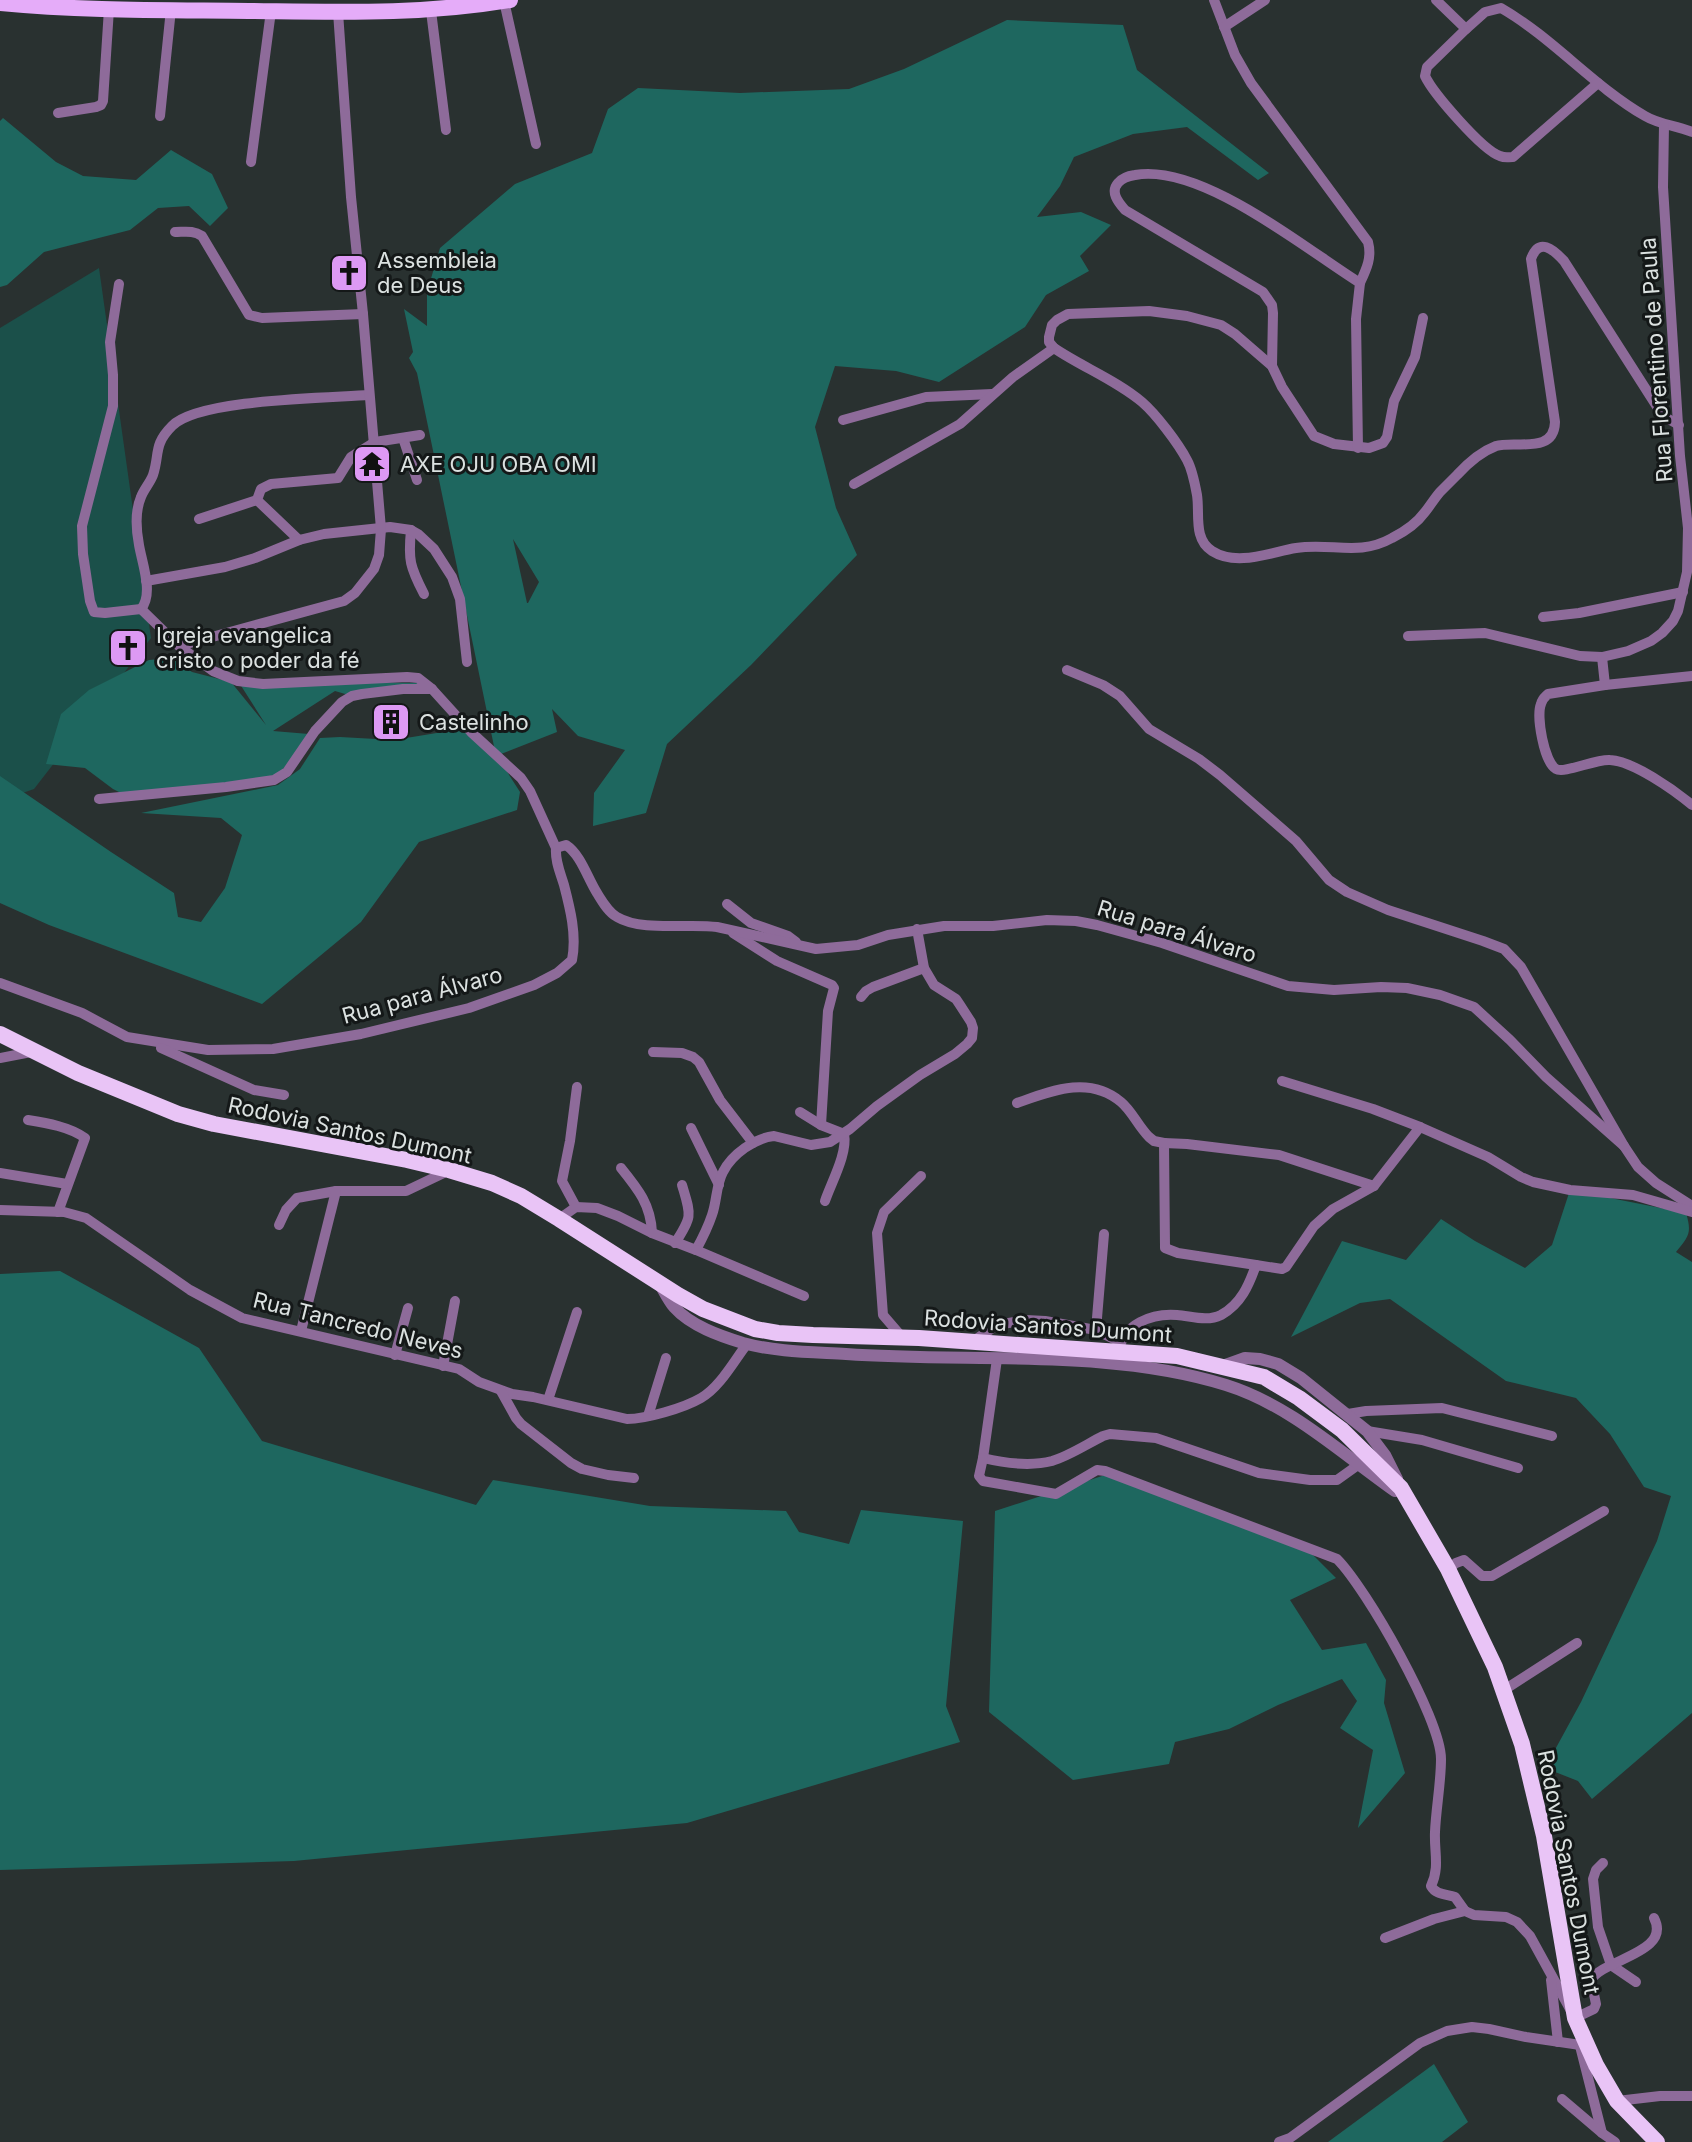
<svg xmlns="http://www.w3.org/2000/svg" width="1692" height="2142" font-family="Inter,sans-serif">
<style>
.green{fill:#1b504a}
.forest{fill:#1e675f;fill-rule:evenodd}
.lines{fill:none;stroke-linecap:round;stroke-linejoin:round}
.minor{stroke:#8e6b9a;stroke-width:10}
.tertiary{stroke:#8e6b9a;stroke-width:12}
.primary{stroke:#e5acf9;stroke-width:16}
.trunk{stroke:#e9c4f6;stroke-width:16}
.labels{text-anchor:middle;stroke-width:6;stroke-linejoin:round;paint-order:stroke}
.poi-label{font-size:22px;fill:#dbe1e0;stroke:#141818;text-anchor:start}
.street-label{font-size:22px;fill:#dbe1e0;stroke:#141818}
</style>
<rect width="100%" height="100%" fill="#293130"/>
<polygon class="green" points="99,268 151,638 34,789 0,801 0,328"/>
<g class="forest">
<path d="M1007 20 1123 25 1137 70 1269 173 1258 180 1187 127 1133 134 1074 157 1060 186 1037 217 1081 212 1111 225 1080 256 1089 271 1046 295 1025 327 939 382 896 371 835 366 815 427 836 508 857 555 751 665 667 744 646 813 593 826 594 793 625 750 578 736 552 709 557 732 496 756 417 373 409 358 413 352 404 309 427 326V292L440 248 515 184 592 153 608 109 638 88 740 93 849 89 904 69ZM513 539 539 582 528 603H527Z"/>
<polygon points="3,118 56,162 83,176 136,180 171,150 212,174 228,208 210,226 189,206 158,208 130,230 44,252 7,285 0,287 0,121"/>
<polygon points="173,658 192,672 231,682 266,725 238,681 424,683 352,696 335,691 273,731 309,734 292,761 276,775 135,800 113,789 85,768 46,764 61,714 89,690 149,660"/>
<polygon points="461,729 499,759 520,792 517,810 419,842 361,922 262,1004 49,925 0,903 0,776 111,852 174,893 178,917 201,922 225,888 242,835 221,818 141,813 278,785 300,769 320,738 340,737 394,740"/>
<path d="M1570 1190 1686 1213C1692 1233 1689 1236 1676 1252L1692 1262V1713L1592 1799 1578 1781 1545 1768 1581 1702 1657 1541 1671 1496 1644 1487 1610 1434 1576 1398 1506 1381 1390 1299 1360 1303 1291 1337 1342 1241 1406 1260 1441 1219 1475 1241 1525 1268 1552 1245Z"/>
<polygon points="60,1271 199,1348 262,1441 476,1505 493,1480 650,1506 786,1511 799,1532 849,1544 861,1510 963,1521 946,1706 960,1742 687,1823 294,1861 0,1870 0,1274"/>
<polygon points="1105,1475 1303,1545 1336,1578 1290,1600 1322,1650 1366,1643 1386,1680 1384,1703 1405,1773 1358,1828 1373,1750 1340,1728 1357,1701 1342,1679 1278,1705 1229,1729 1175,1742 1169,1764 1073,1780 989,1712 995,1511"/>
<polygon points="1434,2064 1468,2122 1442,2142 1328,2142"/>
</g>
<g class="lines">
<g class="minor">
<path d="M1214 0 1235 55 1251 83 1368 242C1372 257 1367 268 1360 283"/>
<path d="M1436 0 1466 29 1485 12 1501 8C1553 38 1593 86 1645 116 1660 125 1676 125 1692 132"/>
<polyline points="504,1 536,144"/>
<polyline points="431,11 446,130"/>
<polyline points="1224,27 1265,0"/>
<path d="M1466 29 1427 67 1425 76C1433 93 1482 150 1500 156 1505 158 1507 157 1513 157L1598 83"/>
<polyline points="58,113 96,107 101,105 103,101 109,9"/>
<polyline points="160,116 171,9"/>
<polyline points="251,162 271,11"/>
<path d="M175 232C185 232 193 230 202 236L249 315 262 318 363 314"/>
<path d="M119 284 110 342 113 375V406L82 526 83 554 90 601 94 612 105 613 141 609C154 594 142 563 139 545 136 529 135 511 141 497 144 489 150 483 153 475 160 454 153 445 172 426 198 399 328 398 369 395"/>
<path d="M1423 318 1415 357 1394 401 1387 437 1383 443 1369 448 1334 444 1314 436 1282 387 1272 366 1235 334 1221 325 1187 316 1149 311 1068 314 1057 320 1052 325 1049 337V342L1054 348C1082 367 1116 380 1142 402 1156 414 1178 443 1187 460 1192 469 1195 484 1197 495 1200 514 1193 539 1212 551 1237 567 1271 552 1296 548 1331 542 1358 557 1392 538 1404 532 1417 523 1425 512 1430 506 1434 499 1440 492 1445 487 1451 481 1457 475 1468 463 1480 452 1496 446 1515 440 1554 455 1555 422L1531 259C1539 237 1553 249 1564 261L1663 416 1679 425"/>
<path d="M1272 366 1273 313 1272 305 1263 292 1125 210C1118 202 1110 192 1118 183 1122 178 1128 176 1135 175 1201 163 1304 248 1360 283L1356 319 1358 448"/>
<polyline points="843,420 926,397 992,394"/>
<polyline points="403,438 417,480"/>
<polyline points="854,484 960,424 1013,377 1054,348"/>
<polyline points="199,519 257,500"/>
<path d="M411 530C408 560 410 567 424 594"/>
<polyline points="299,540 257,500 261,489 271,484 338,478 351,457 375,442 420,435"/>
<polyline points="146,581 225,567 255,558 299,540 324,534 390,527 411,530 418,534 434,549 452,577 460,599 467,662"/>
<polyline points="141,609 179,646 213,671 238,681 263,684 407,677 418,678 432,689 471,732 521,778 530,791 556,848"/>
<polyline points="1543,617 1579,613 1683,592"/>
<polyline points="1408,636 1485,633 1580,656 1602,657 1628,651 1651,641 1662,633 1673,621 1678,611 1687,572 1688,528 1680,456 1663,187 1664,125"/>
<polyline points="179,646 344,601 355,593 374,569 379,555 381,529 363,314 351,197 338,12"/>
<polyline points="1602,657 1605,685"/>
<polyline points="1067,670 1103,685 1120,696 1149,729 1199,759 1220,775 1296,841 1329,880 1347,892 1388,910 1483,941 1504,949 1521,967 1624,1146 1638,1167 1656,1183 1692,1206"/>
<path d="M1692 676 1605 685 1548 694C1545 697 1542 699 1541 704 1536 716 1544 762 1556 769 1564 774 1595 759 1610 760 1633 761 1674 790 1692 805"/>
<polyline points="99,799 226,787 274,780 287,772 315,731 342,702 352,696 362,694 403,689 432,689"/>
<polyline points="727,904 751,923 788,936 796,942"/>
<polyline points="733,933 777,961 832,985 834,988 828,1011 821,1125"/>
<path d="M0 983 82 1013 127 1037 208 1050 273 1049 361 1034 469 1008 534 985 557 973 572 960C577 935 570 908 564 885 560 872 555 861 556 848L566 845C581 855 587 877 597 893 602 901 608 912 617 917 642 932 688 923 717 927L816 949 858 945 888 935 944 926H993L1047 920 1076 921 1097 925 1162 943 1288 986 1334 990 1381 987 1407 988 1440 995 1474 1007 1510 1040 1546 1077 1624 1146"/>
<polyline points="861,997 866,991 873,987 924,968"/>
<polyline points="161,1048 254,1090 284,1095"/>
<polyline points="653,1052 682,1053 693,1057 699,1062 720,1100 753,1143"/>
<polyline points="0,1058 31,1052"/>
<path d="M1017 1103C1051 1091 1089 1075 1121 1102 1132 1111 1138 1126 1149 1137L1154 1141 1164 1143 1165 1248 1178 1253 1256 1265"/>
<path d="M800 1112 821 1125 844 1134C848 1153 831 1183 825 1201"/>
<path d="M28 1120C47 1123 70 1127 85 1138L58 1212"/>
<polyline points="1420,1127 1488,1157 1521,1177 1533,1182 1570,1190 1633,1195 1692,1212"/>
<polyline points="691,1128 719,1185"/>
<polyline points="1164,1143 1187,1144 1279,1155 1374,1186"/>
<path d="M621 1168C638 1189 651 1205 652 1233"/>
<polyline points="0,1173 67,1184"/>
<polyline points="576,1207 562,1181 570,1141 577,1087"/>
<path d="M0 1210 64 1212 86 1218 190 1290 242 1318 459 1369 479 1382 512 1394 533 1397 627 1419C646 1419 684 1408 701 1398 720 1387 734 1361 747 1344"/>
<path d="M559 1219 576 1207 597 1208 618 1216 652 1233 696 1250C702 1239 708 1227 712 1215 717 1201 716 1185 723 1172 732 1154 755 1138 774 1136L811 1145 830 1142 850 1129 877 1106 920 1075 955 1054 967 1044 972 1038 973 1028 971 1022 960 1005 956 999 934 985 924 968 917 929"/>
<polyline points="279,1225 286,1210 297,1198 336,1191 406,1191 448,1171"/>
<path d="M675 1243C693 1216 691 1215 682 1185"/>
<polyline points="696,1250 804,1296"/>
<polyline points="1096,1330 1104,1234"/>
<polyline points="301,1331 336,1191"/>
<polyline points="902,1337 883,1315 877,1233 884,1212 921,1176"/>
<polyline points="975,1340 997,1325 1026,1320 1045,1321 1096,1330 1120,1342"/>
<path d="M1119 1351C1123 1324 1152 1313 1177 1315 1191 1316 1207 1322 1221 1315 1241 1304 1249 1285 1256 1265L1282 1269 1286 1267 1314 1226 1333 1209 1374 1186 1420 1127 1373 1109 1282 1081"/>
<polyline points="395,1355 408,1308"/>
<path d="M997 1359 983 1458C1004 1463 1029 1467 1052 1461 1069 1456 1087 1444 1103 1436L1110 1434 1156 1438 1259 1473 1310 1480H1337L1358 1465"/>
<polyline points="443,1366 455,1301"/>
<polyline points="501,1391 516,1418 521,1424 571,1463 582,1469 608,1475 634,1478"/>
<polyline points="548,1400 577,1312"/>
<polyline points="1348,1414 1366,1411 1442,1408 1552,1436"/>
<polyline points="648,1416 666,1358"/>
<polyline points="1367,1431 1422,1440 1518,1468"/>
<path d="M983 1458 979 1476 983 1481 1056 1494 1097 1470 1105 1471 1337 1559C1366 1588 1441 1719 1441 1759 1441 1783 1436 1808 1435 1832 1434 1852 1440 1867 1431 1886 1436 1895 1446 1894 1455 1897L1465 1911"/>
<polyline points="1448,1569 1456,1563 1464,1560 1482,1576 1492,1576 1604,1511"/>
<polyline points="1504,1690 1577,1643"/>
<polyline points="1603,1863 1596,1870 1593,1879 1598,1927 1611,1965 1636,1982"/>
<path d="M1385 1938 1434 1919 1465 1911 1474 1915 1506 1917 1517 1922 1530 1936 1575 2018 1594 2009 1596 2004 1591 1980C1603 1959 1672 1953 1654 1918"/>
<polyline points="1551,1980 1558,2042"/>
<polyline points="1580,2046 1602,2133"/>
<polyline points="1562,2099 1602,2133 1615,2142"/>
<polyline points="1617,2101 1660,2096 1692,2096"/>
<polyline points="1279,2142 1290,2138 1420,2043 1447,2031 1472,2027 1489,2029 1526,2037 1587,2046"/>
</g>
<g class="tertiary">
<path d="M661 1286C665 1293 669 1301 674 1307 691 1326 720 1336 743 1343 776 1352 812 1352 846 1354 970 1363 1107 1348 1226 1385 1290 1405 1341 1453 1395 1491"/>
<polyline points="1220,1367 1245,1358 1260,1359 1278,1364 1301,1378 1367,1431 1385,1455 1397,1479"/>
</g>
<path class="primary" d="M0 3C83 11 166 10 249 11 338 12 422 15 510 0"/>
<polyline class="trunk" points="0,1034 78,1073 178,1114 214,1124 407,1160 449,1170 492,1183 521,1196 559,1219 678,1295 703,1309 755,1329 778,1333 813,1335 919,1338 1177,1356 1264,1377 1299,1398 1342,1430 1401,1488 1448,1569 1495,1667 1522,1744 1544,1836 1575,2018 1596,2065 1617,2101 1657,2142"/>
</g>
<defs>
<symbol id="church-square" viewBox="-11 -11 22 22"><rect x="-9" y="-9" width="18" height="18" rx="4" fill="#dd99f4" stroke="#141818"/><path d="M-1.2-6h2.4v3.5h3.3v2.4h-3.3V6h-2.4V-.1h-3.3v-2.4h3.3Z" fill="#111"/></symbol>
<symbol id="temple-square" viewBox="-11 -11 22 22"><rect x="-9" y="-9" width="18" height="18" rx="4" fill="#dd99f4" stroke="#141818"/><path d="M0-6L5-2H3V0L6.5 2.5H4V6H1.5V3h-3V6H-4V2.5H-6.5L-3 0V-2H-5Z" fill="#111"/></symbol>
<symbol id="building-square" viewBox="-11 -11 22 22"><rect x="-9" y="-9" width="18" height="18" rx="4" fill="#dd99f4" stroke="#141818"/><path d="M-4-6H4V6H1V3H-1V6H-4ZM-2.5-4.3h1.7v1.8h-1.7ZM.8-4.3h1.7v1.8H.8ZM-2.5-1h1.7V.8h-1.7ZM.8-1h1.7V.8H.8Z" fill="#111"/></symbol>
</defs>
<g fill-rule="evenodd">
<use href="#church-square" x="327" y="251" width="44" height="44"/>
<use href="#temple-square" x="350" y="442" width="44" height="44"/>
<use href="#church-square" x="106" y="626" width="44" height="44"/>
<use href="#building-square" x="369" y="700" width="44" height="44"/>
</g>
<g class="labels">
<g class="poi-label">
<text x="377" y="268">Assembleia<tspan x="377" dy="25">de Deus</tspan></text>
<text x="400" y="472">AXE OJU OBA OMI</text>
<text x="156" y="643">Igreja evangelica<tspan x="156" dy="25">cristo o poder da fé</tspan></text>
<text x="419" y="730">Castelinho</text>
</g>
<g class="street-label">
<text transform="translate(1656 360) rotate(-94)" y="8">Rua Florentino de Paula</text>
<text transform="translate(1177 931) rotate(17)" y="8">Rua para Álvaro</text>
<text transform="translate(422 995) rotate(-15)" y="8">Rua para Álvaro</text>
<text transform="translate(350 1130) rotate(12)" y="8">Rodovia Santos Dumont</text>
<text transform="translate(358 1325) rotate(14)" y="8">Rua Tancredo Neves</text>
<text transform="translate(1048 1326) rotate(4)" y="8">Rodovia Santos Dumont</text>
<text transform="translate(1569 1872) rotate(79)" y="8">Rodovia Santos Dumont</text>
</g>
</g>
</svg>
